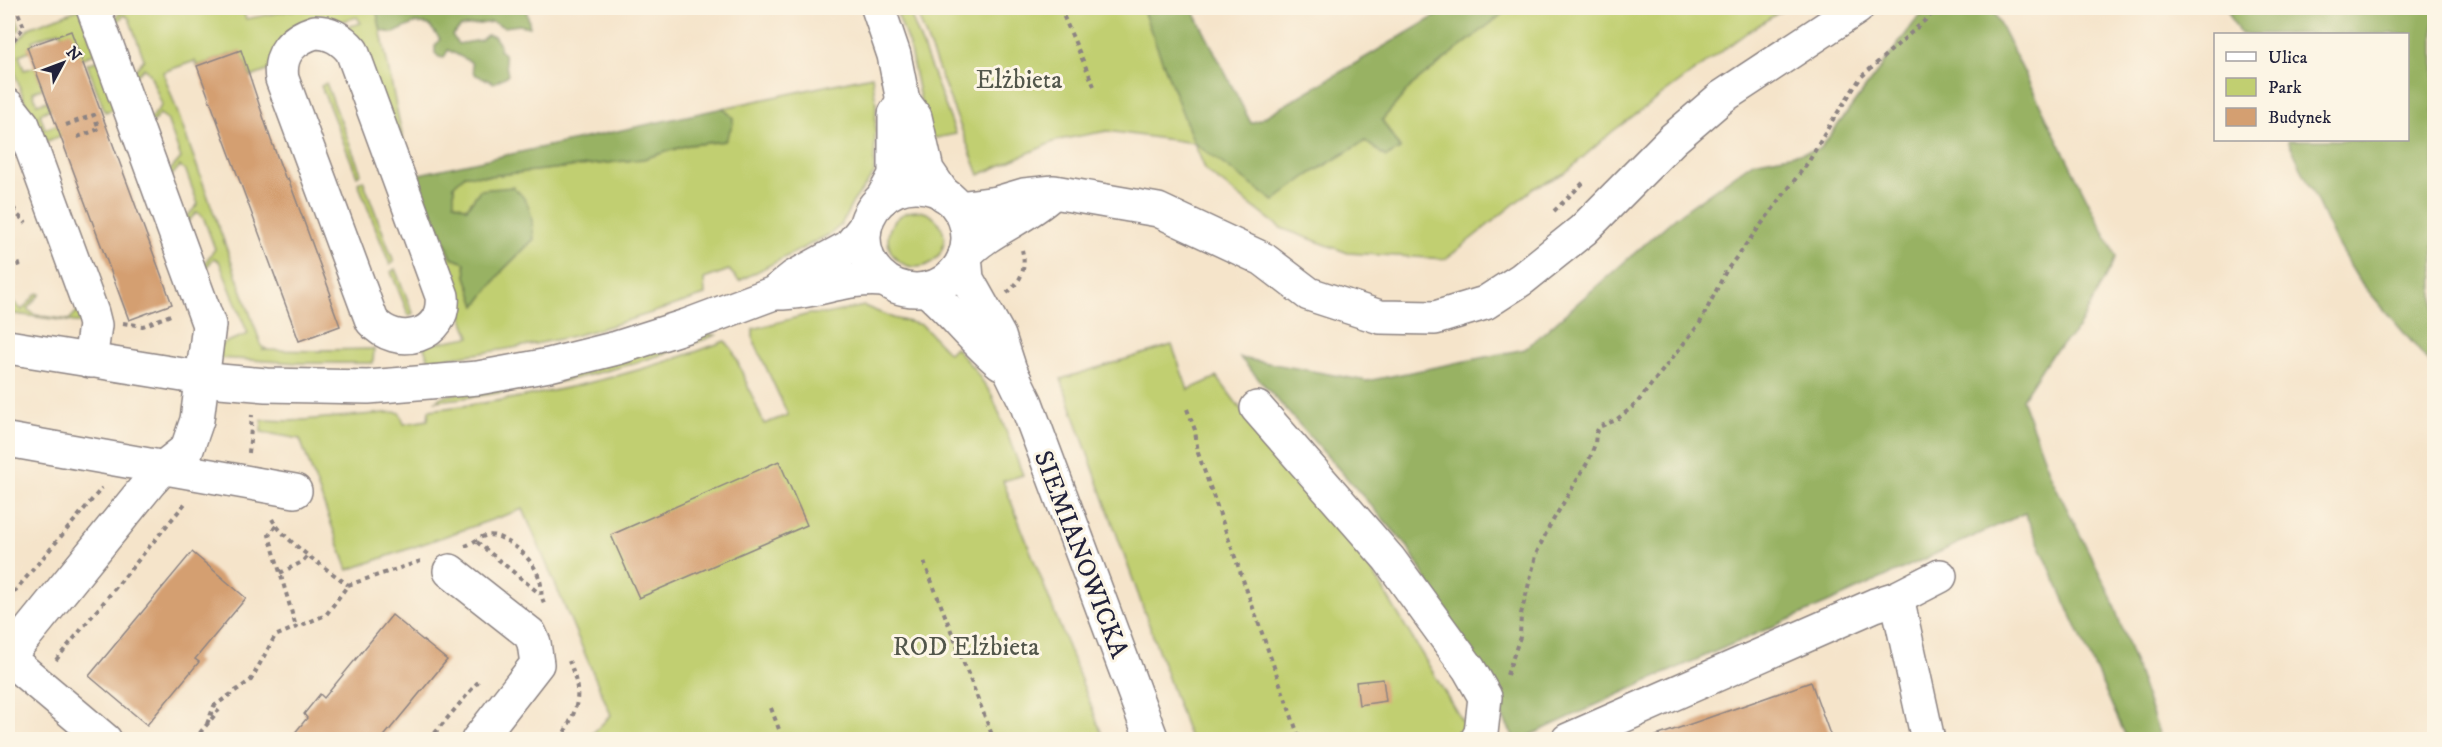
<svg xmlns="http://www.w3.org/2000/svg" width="2442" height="747" font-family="'IM FELL DW Pica',serif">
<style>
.green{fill:#c1cf71;stroke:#727856;stroke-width:1.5}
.forest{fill:#98b263;stroke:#5d6a4f;stroke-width:1.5}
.building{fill:#d49f71}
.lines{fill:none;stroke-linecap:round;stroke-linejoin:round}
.minor-casing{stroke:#8c8382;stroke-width:36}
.path{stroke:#8c8382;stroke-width:4;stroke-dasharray:4.5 4.5;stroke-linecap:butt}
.minor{stroke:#fff;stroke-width:33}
.labels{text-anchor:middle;stroke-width:6;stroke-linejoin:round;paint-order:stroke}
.park-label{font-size:26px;fill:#52564b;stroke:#fcf5e5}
.street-label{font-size:26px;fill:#22223b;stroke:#fcf5e5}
</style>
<rect width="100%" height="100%" fill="#fcf5e5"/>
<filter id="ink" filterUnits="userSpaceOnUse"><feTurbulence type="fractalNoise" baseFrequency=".0167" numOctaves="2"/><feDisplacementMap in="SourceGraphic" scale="12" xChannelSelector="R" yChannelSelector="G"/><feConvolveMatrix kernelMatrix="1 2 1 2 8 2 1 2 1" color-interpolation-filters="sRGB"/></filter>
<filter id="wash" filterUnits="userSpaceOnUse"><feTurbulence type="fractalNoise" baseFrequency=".008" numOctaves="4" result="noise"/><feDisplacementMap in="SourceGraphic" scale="24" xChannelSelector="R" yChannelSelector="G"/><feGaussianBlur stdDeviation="1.35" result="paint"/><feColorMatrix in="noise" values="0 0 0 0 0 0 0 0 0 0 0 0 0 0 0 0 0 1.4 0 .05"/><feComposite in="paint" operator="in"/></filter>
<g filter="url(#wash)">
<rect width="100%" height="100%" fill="#f5e4ca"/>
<g class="green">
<polygon points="8,8 12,8 20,28 8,42"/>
<polygon points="124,8 242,8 246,19 303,8 376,8 410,174 340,29 361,23 357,17 329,25 272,69 251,77 240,51 197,66 195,61 163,72 262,347 266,349 262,350 321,351 321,350 374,349 373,363 299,363 219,358 216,346 248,334 219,261 214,258 201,274 200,269 215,249 204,219 197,212 184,226 182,222 198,204 186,171 180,166 167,181 165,176 181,158 167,119 160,114 147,129 146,124 162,105 150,74 144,68 130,82 129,78 144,59 129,18 124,15 110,30 109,26"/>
<polygon points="895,8 908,8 956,134 936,138 927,132 909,45"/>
<polygon points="915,8 1142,8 1152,31 1273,201 1307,176 1365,141 1386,157 1400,148 1382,120 1412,85 1510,8 1786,8 1749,31 1613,131 1565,173 1534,188 1446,259 1348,253 1281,228 1206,171 1194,143 1107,131 1058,140 979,175"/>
<polygon points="80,9 96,53 81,59 59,31 32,41 34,45 29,51 19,55 24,70 35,67 43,88 33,92 37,104 47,101 50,109 40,114 45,129 65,122 69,133 39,144 8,53 29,28"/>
<polygon points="99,60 117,108 105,112 87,64"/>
<path d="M872 76 876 103 874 174 853 202 841 225 830 234 739 281 729 270 704 279 705 295C661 310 618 325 573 336 526 347 478 354 429 360L423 345 470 337 410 176 430 208 452 258 465 263 466 276 476 306 503 270 534 239 496 189 480 190 467 208 453 203 454 185 465 175 489 176 643 159 688 145 725 141 733 118 723 108Z"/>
<polygon points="326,83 361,173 357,176 321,86"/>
<polygon points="363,180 394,262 390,265 358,183"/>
<circle cx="916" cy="239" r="28"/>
<polygon points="395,269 413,313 409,316 391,272"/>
<polygon points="37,293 40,294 27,309 35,315 69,320 81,307 82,323 8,313 8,297 22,310"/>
<path d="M864 306 893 318 922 325 949 353 955 347 974 369 992 395 1023 475 1003 481 1104 739H587L611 715 523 509 348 570 300 439 261 432 262 420 291 421 397 412 400 413 404 424 428 420 429 410C531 399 629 378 725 341L732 349 764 424 788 415 753 339V329L809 314H826Z"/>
<path d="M709 334 716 335C626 371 532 391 436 401L441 397Z"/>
<polygon points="1172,345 1188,390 1217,377 1251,423 1349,532 1471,736 1459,740 1190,739 1061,379"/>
</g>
<g class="forest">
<polygon points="376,8 526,8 530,27 519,25 504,27 492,22 461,27 452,35 458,44 481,40 487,35 494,36 500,45 499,50 504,54 508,75 494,83 474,74 471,62 448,50 444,58 439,57 435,53 435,46 440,39 429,25 415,23 394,33 381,31"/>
<polygon points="1142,8 1192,8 1251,123 1261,119 1449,8 1510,8 1412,85 1382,120 1400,149 1386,157 1365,141 1307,176 1274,201 1194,143"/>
<polygon points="1930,8 1992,8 2116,257 2078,329 2050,356 2022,399 2052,479 2110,594 2161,739 2127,739 2025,513 1832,601 1661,675 1522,739 1515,739 1408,547 1240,358 1367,381 1525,349 1677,216 1753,162 1820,149 1916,20"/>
<polygon points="2226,8 2434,8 2434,368 2358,279 2337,244 2288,140 2408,140 2408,34 2240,34"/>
<path d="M723 108 733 118V124L725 141 688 145 643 159 489 176 465 175 454 185V203L467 208 480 190 513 187C533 203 531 215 534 239L503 270 476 306 466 276 465 263 452 258 430 208 410 176Z"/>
</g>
<g id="blocks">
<g class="building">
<polygon points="71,31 172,304 129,320 27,47"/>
<polygon points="241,50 271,140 286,180 288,178 331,295 329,296 340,326 299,341 197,66"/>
<polygon points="779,461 807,525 639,598 611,535"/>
<polygon points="192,552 246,598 195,659 199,662 147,725 89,676"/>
<polygon points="392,615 447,660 381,740 289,740 307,718 304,714 320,694 324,698"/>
<polygon points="1383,679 1386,701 1359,705 1356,682"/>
<polygon points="1811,682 1832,740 1656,740 1656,736"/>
</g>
</g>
</g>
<g filter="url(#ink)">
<use href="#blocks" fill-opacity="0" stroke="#8c8382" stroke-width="1.5"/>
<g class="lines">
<defs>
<g id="minor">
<polyline points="878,8 894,55 903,101 915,117 927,170 944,195"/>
<path d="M315 32C331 32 342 39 352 51L442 296C446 337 397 350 372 321L282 79C278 54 292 39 315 32Z"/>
<polyline points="8,106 23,125 92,313 95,325 90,361"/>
<circle cx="916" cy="238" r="52"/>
<polyline points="882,199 895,175 895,114 903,101"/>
<polyline points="958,208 997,203 1024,195 1054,192 1158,210 1263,259 1309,294 1380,317 1435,318 1485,303 1522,279 1583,230 1673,139 1722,97 1857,8"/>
<polyline points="965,255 967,279 999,336 1010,370 1026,403 1152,740"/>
<path d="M965 255C988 230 1023 219 1049 196"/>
<path d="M926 289C953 312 974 341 1001 363"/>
<path d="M779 293C817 293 845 276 884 280"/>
<polyline points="8,347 220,381 266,385 368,387 478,378 549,365 617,348 686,326 774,293 794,277 849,247 865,227"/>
<polyline points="1257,408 1389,559 1469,669 1485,697 1481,733 1477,740"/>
<polyline points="8,440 295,491"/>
<polyline points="450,571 530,634 534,643 537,664 478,740"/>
<polyline points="1897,598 1940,576"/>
<polyline points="8,657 150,482 164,467 187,449 197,420 209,325 93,8"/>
<polyline points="8,658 105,740"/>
<polyline points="1568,740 1875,605 1897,598 1928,740"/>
</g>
</defs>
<use href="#minor" class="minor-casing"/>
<g class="path">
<polyline points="1060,8 1094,86"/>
<polyline points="8,47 24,27 16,8"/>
<polyline points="66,125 94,115 99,129 75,138"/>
<polyline points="14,208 16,213 26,223"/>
<polyline points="1554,211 1583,183"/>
<polyline points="8,268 21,264"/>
<path d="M1007 293C1021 281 1027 269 1022 250"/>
<polyline points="123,323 143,326 173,314"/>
<polyline points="1187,409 1195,430 1198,453 1300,740"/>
<polyline points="249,453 252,415"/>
<path d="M272 519C287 544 325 567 348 585"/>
<polyline points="276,526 269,535 296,627"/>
<polyline points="477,542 540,594"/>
<path d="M465 546C472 544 479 537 485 536 491 534 498 536 503 539 520 547 538 566 541 585 542 596 540 595 546 607"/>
<polyline points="924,562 994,740"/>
<polyline points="280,573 302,562 308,555"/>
<polyline points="8,599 102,488"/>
<polyline points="56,660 187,501"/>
<polyline points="1507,675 1520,637 1521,614 1537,552 1549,527 1589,460 1595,444 1596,433 1599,427 1616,420 1636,404 1700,323 1726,271 1809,161 1832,121 1861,77 1939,8"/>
<polyline points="771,708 783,740"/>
<polyline points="207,724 214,706 251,680 275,636 326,615 348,585 424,560"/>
<polyline points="194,740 219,710"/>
<polyline points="429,740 477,683 482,687"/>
<path d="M560 740C579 707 583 696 569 661"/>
</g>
<use href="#minor" class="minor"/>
</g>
</g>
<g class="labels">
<g class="park-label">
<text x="1019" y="88">Elżbieta</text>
<text x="966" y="655">ROD Elżbieta</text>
</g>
<g class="street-label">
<text transform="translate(1082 554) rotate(69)" y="9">SIEMIANOWICKA</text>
</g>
</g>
<rect width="2442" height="747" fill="none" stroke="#fcf5e5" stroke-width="30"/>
<rect x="2214" y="33" width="195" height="108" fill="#fcf5e5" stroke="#a5a1a1" stroke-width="1.5"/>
<rect x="2226" y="52" width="30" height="9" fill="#ffffff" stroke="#a5a1a1" stroke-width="1.5"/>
<text x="2268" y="63" font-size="18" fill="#22223b">Ulica</text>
<rect x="2226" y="78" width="30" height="18" fill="#c1cf71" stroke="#a5a1a1" stroke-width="1.5"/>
<text x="2268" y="93" font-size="18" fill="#22223b">Park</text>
<rect x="2226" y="108" width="30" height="18" fill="#d49f71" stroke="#a5a1a1" stroke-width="1.5"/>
<text x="2268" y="123" font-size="18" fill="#22223b">Budynek</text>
<g transform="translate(63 63) rotate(49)" stroke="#fcf5e5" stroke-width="4.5" paint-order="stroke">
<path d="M0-4.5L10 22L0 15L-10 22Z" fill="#22223b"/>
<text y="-9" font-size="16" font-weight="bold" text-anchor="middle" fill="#22223b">N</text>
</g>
</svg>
